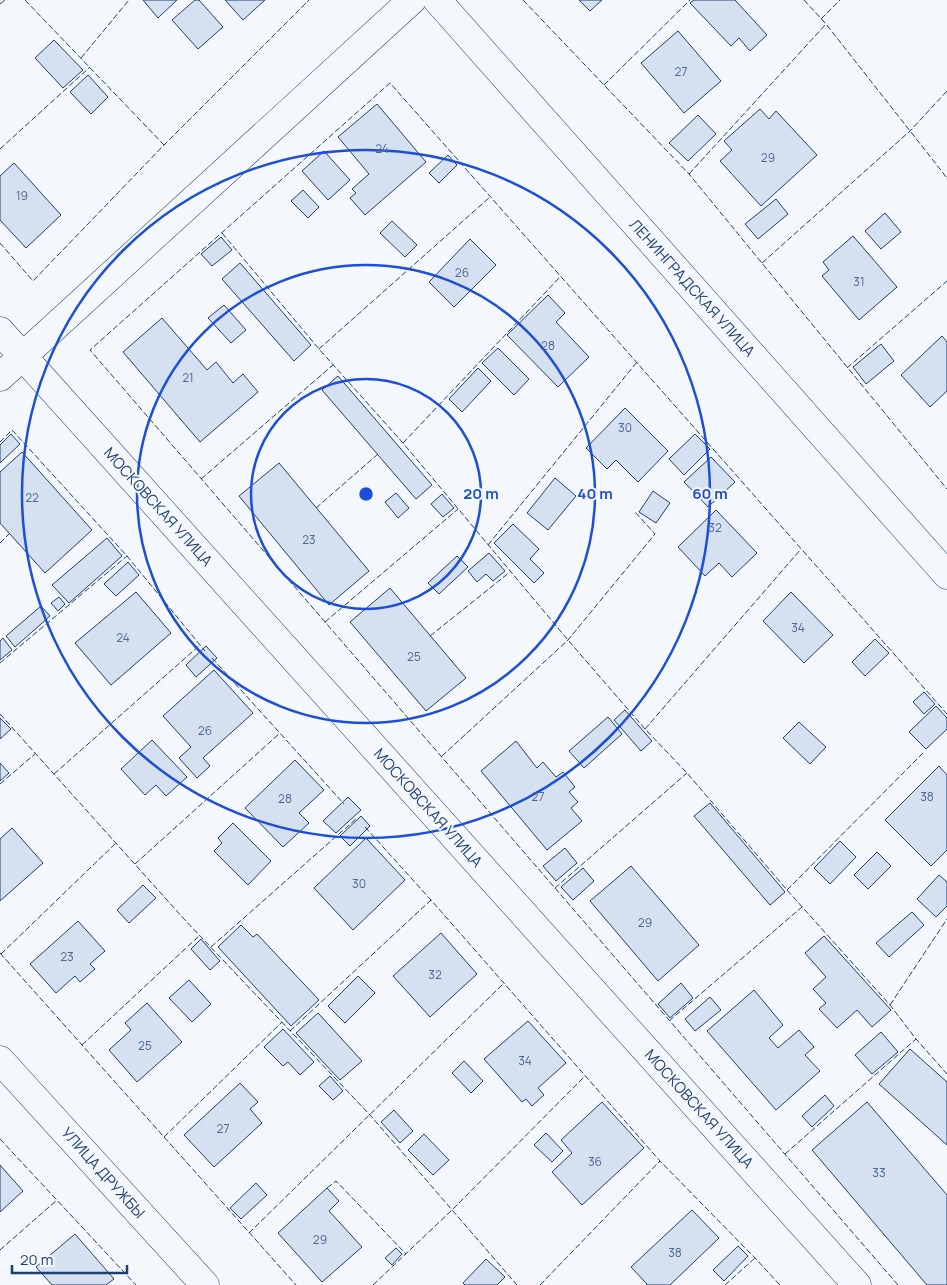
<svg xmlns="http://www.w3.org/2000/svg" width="947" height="1285" font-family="Manrope,sans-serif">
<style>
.building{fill:#d5e0f0;stroke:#1d3f73}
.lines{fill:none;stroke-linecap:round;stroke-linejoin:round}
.minor-casing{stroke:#1d3f73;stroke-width:29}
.minor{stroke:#f4f7fb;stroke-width:28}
.fence{stroke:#1d3f73;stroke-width:1;stroke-dasharray:6 2.5;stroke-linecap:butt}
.ring{fill:none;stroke:#1d4ed8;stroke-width:2.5}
.labels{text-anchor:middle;stroke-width:4;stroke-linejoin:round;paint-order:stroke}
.number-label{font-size:12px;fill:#4b6792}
.street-label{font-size:15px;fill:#1d3f73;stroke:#f4f7fb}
.centre{fill:#1d4ed8;stroke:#f4f7fb;stroke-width:2.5}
.ring-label{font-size:15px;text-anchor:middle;font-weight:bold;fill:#1d4ed8;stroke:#f4f7fb;stroke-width:4;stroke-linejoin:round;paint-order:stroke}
</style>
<rect width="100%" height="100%" fill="#f4f7fb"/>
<g class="building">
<polygon points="143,0 177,0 158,18"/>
<polygon points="195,0 199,0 223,27 198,49 172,20"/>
<polygon points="225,0 265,0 243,20"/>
<polygon points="579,0 602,0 590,11"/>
<polygon points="694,0 735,0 767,35 750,51 739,38 731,46 690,3"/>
<polygon points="678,31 721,81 684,113 641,63"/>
<polygon points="54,40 83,70 63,88 35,58"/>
<polygon points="88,75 108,97 91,114 70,92"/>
<polygon points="377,104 426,162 365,215 350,198 356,193 352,189 369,174 338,137"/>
<polygon points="760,109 769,119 776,111 817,155 761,206 720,161 732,150 724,141"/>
<polygon points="698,115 716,134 688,161 669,143"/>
<polygon points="324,151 350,180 328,200 302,171"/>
<polygon points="448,155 457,165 439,183 429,173"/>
<polygon points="14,163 61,215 26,248 0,220 0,176"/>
<polygon points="303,190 319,207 308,218 291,201"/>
<polygon points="776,199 788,214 758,239 745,224"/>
<polygon points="885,213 901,232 881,249 865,231"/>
<polygon points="392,221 417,245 405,257 380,233"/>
<polygon points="853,236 897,287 859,320 822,276 829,270 823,262"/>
<polygon points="221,237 232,250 212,266 201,254"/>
<polygon points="470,239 496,265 454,307 429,282"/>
<polygon points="240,263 311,345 294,361 222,279"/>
<polygon points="548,295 565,313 556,322 589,357 558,387 507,335"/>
<polygon points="224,305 246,330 231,343 208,318"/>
<polygon points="162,318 207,370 216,362 233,383 243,374 258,392 200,442 123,352"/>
<polygon points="942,336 947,342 947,391 930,407 901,375"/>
<polygon points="881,344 894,361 866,384 853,367"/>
<polygon points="498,348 529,379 514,395 482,363"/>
<polygon points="478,368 491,381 462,412 449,399"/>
<polygon points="338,376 432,485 416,499 322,390"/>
<polygon points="625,408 668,451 638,482 616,460 607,469 586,448"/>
<polygon points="11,434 20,444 0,463 0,445"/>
<polygon points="695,434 710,449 684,475 669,459"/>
<polygon points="22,452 92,530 45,573 0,523 0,472"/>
<polygon points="711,457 735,482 708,507 684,482"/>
<polygon points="279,463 369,571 329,605 239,496"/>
<polygon points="555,478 576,496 548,530 527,513"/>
<polygon points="653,491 670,503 656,523 639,512"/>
<polygon points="396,493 409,508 398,518 385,502"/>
<polygon points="442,494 454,508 443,517 431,504"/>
<polygon points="716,510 757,553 732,577 719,563 705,576 678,547"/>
<polygon points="513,524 539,549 530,559 544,573 534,583 494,543"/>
<polygon points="107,538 122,556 69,603 52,585"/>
<polygon points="489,553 505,571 493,581 486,574 477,582 468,571"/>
<polygon points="457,556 468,567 439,594 428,583"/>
<polygon points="128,562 139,575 116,596 104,584"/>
<polygon points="390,588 466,678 426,711 350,622"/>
<polygon points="136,592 171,633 111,685 75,643"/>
<polygon points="791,592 833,635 804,663 763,621"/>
<polygon points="59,597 65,604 58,611 51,603"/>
<polygon points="41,606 50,616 15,647 6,636"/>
<polygon points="3,638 12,650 0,660 0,641"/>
<polygon points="875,639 889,653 865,676 852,662"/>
<polygon points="206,646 217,658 196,677 186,665"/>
<polygon points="214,670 253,713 203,758 210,766 197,778 179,758 191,747 163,716"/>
<polygon points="924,692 935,704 924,714 913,702"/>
<polygon points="936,706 947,718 947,729 926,749 909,732"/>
<polygon points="625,710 652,741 641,751 614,720"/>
<polygon points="608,717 622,734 584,768 569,751"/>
<polygon points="0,718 11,729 0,739"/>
<polygon points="799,722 826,747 810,764 783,738"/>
<polygon points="152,740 187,777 166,796 156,785 145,795 121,769"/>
<polygon points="516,741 537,768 543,762 556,777 563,772 575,787 569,792 578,802 571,808 582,821 547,850 481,771"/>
<polygon points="295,760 324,790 299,813 309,823 283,847 245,808"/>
<polygon points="0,763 9,773 0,781"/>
<polygon points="939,766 947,775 947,850 931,866 885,820"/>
<polygon points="348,797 361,810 336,833 323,821"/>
<polygon points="710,803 785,892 770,905 694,816"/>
<polygon points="361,816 370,826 350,846 340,836"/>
<polygon points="233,823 271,861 248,885 214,851 222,843 218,838"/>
<polygon points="12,828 43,863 0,901 0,839"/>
<polygon points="366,838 405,880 353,930 314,888"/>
<polygon points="840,841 856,857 830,884 814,868"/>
<polygon points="565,848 577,863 556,881 543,866"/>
<polygon points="877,852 891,866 868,889 854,875"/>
<polygon points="631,866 699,945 658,981 590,901"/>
<polygon points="583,868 594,881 573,900 561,887"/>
<polygon points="939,875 947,882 947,906 936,917 917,899"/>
<polygon points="143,885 156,898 129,923 117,910"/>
<polygon points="912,912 924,925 889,957 876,943"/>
<polygon points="78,921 105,951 90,964 95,969 80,982 75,976 56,993 30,964"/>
<polygon points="241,925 253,937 257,934 319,1000 291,1026 218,947"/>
<polygon points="441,933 477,974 430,1017 393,976"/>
<polygon points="824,936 891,1010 872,1027 857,1010 837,1028 819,1009 826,1003 813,989 826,977 805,953"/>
<polygon points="201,939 220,961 210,970 191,949"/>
<polygon points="358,976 375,993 345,1023 328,1006"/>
<polygon points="189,980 211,1004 192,1022 169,998"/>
<polygon points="681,983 693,998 670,1018 658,1004"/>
<polygon points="754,990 783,1025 769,1038 778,1048 799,1030 814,1047 805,1055 820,1071 776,1110 707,1031"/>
<polygon points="710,997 721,1010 695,1031 685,1019"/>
<polygon points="147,1003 182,1042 137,1082 109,1050 131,1030 125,1023"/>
<polygon points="318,1013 362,1061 340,1080 296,1033"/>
<polygon points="528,1021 566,1063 538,1088 544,1095 532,1106 526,1099 522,1102 484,1059"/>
<polygon points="283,1029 314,1062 300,1075 288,1062 283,1066 264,1047"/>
<polygon points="881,1032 898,1052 872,1074 855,1055"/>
<polygon points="910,1049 947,1082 947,1145 879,1084"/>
<polygon points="464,1061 483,1081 471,1093 452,1073"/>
<polygon points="330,1076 343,1091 333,1100 319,1086"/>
<polygon points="240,1083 258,1102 250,1109 262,1123 214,1167 184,1135"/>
<polygon points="825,1095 834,1106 812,1127 802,1116"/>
<polygon points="602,1102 644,1148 582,1205 552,1172 572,1153 561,1140"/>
<polygon points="867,1102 947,1195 947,1285 927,1285 812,1150"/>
<polygon points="394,1110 413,1131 400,1143 381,1122"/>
<polygon points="546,1133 563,1151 552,1162 534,1145"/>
<polygon points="424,1134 449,1160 433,1175 408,1150"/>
<polygon points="0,1165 23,1191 0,1212"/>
<polygon points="256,1183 267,1195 241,1219 230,1208"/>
<polygon points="327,1188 339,1201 329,1211 362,1247 322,1282 278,1233"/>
<polygon points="692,1210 719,1238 670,1285 646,1285 647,1284 631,1267"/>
<polygon points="75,1234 114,1279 106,1285 52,1285 36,1267"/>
<polygon points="738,1246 748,1256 724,1281 713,1270"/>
<polygon points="396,1248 402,1254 392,1265 385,1258"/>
<polygon points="486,1259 505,1277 497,1285 465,1285 463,1283"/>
</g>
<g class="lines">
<defs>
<g id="minor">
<polyline points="437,0 947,575"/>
<polyline points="0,331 857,1285"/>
<polyline points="0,377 412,0"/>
<polyline points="0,1060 205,1285"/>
</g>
</defs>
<use href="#minor" class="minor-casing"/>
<use href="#minor" class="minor"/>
<g class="fence">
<polyline points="25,0 164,145"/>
<polyline points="523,0 689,174 947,489"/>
<polyline points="804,0 826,24 947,178"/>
<polyline points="0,4 5,0"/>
<polyline points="821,19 840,0"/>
<polyline points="81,58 129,0"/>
<polyline points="604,85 690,0"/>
<polyline points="0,149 90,67"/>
<polyline points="689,174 826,24"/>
<polyline points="222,233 319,349 403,443 568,640 645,729 687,773 787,890 890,1005 916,1039 947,1074"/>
<polyline points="0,243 33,281 164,145 309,0"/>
<polyline points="762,263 910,131 947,91"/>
<polyline points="319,349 490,197"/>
<polyline points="847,368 947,281"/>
<polyline points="0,442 12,430 127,556 205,651"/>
<polyline points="403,443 561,276"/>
<polyline points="201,479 333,365"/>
<polyline points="316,508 378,454"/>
<polyline points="0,543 9,534"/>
<polyline points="488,545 637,362"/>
<polyline points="325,622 458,509"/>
<polyline points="430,636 510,572"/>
<polyline points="212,658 344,804"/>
<polyline points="0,663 127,556"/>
<polyline points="0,714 184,919 370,1115 517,1285"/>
<polyline points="645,729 801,549"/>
<polyline points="442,756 568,640 655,534 635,512"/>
<polyline points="54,774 200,645"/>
<polyline points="0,784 36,753"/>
<polyline points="365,827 431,900 660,1161 755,1258 780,1285"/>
<polyline points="135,864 280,733"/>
<polyline points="555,888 687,773"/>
<polyline points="787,890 924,752"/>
<polyline points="211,947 357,818"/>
<polyline points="0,953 296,1285"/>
<polyline points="1,954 116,843"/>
<polyline points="890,1005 947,919"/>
<polyline points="669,1021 802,907"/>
<polyline points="290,1031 431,900"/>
<polyline points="82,1045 200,935"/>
<polyline points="164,1137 282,1022"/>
<polyline points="0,1139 136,1285"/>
<polyline points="785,1154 916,1039"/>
<polyline points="327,1188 336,1181 406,1254"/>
<polyline points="249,1233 504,983"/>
<polyline points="0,1250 57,1200"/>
<polyline points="373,1285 452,1210 585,1076"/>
<polyline points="540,1285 660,1161"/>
<polyline points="725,1285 755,1258"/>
<polyline points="898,1285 90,350 390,83 947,714"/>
</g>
</g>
<g class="ring">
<circle cx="366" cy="494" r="115"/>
<circle cx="366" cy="494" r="229"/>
<circle cx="366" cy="494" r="344"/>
</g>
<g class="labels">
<g class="number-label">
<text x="681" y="76">27</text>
<text x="382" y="153">24</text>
<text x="768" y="162">29</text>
<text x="22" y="200">19</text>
<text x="462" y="277">26</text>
<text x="859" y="286">31</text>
<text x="548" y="350">28</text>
<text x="188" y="382">21</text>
<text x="625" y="432">30</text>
<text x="32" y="502">22</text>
<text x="715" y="532">32</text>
<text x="309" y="544">23</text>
<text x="798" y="632">34</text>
<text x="123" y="642">24</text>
<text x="414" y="661">25</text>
<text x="205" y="735">26</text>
<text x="538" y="801">27</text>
<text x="927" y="801">38</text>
<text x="285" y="803">28</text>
<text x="359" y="888">30</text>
<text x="645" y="927">29</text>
<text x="67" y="961">23</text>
<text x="435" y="979">32</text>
<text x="145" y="1050">25</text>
<text x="525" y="1065">34</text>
<text x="223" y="1133">27</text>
<text x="595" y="1166">36</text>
<text x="879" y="1177">33</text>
<text x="320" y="1244">29</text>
<text x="675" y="1257">38</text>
</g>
<g class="street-label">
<text transform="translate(692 288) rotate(48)" y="5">ЛЕНИНГРАДСКАЯ УЛИЦА</text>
<text transform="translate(158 507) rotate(48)" y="5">МОСКОВСКАЯ УЛИЦА</text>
<text transform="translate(428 808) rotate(48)" y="5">МОСКОВСКАЯ УЛИЦА</text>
<text transform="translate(699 1109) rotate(48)" y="5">МОСКОВСКАЯ УЛИЦА</text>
<text transform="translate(103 1173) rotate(48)" y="5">УЛИЦА ДРУЖБЫ</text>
</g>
</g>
<circle cx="366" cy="494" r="8" class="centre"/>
<g class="ring-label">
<text x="481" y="499">20 m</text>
<text x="595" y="499">40 m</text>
<text x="710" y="499">60 m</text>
</g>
<path d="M12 1265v8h115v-8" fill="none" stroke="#1d3f73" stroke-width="2.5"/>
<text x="20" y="1265" font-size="15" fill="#1d3f73" stroke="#f4f7fb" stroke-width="4" paint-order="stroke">20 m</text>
</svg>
